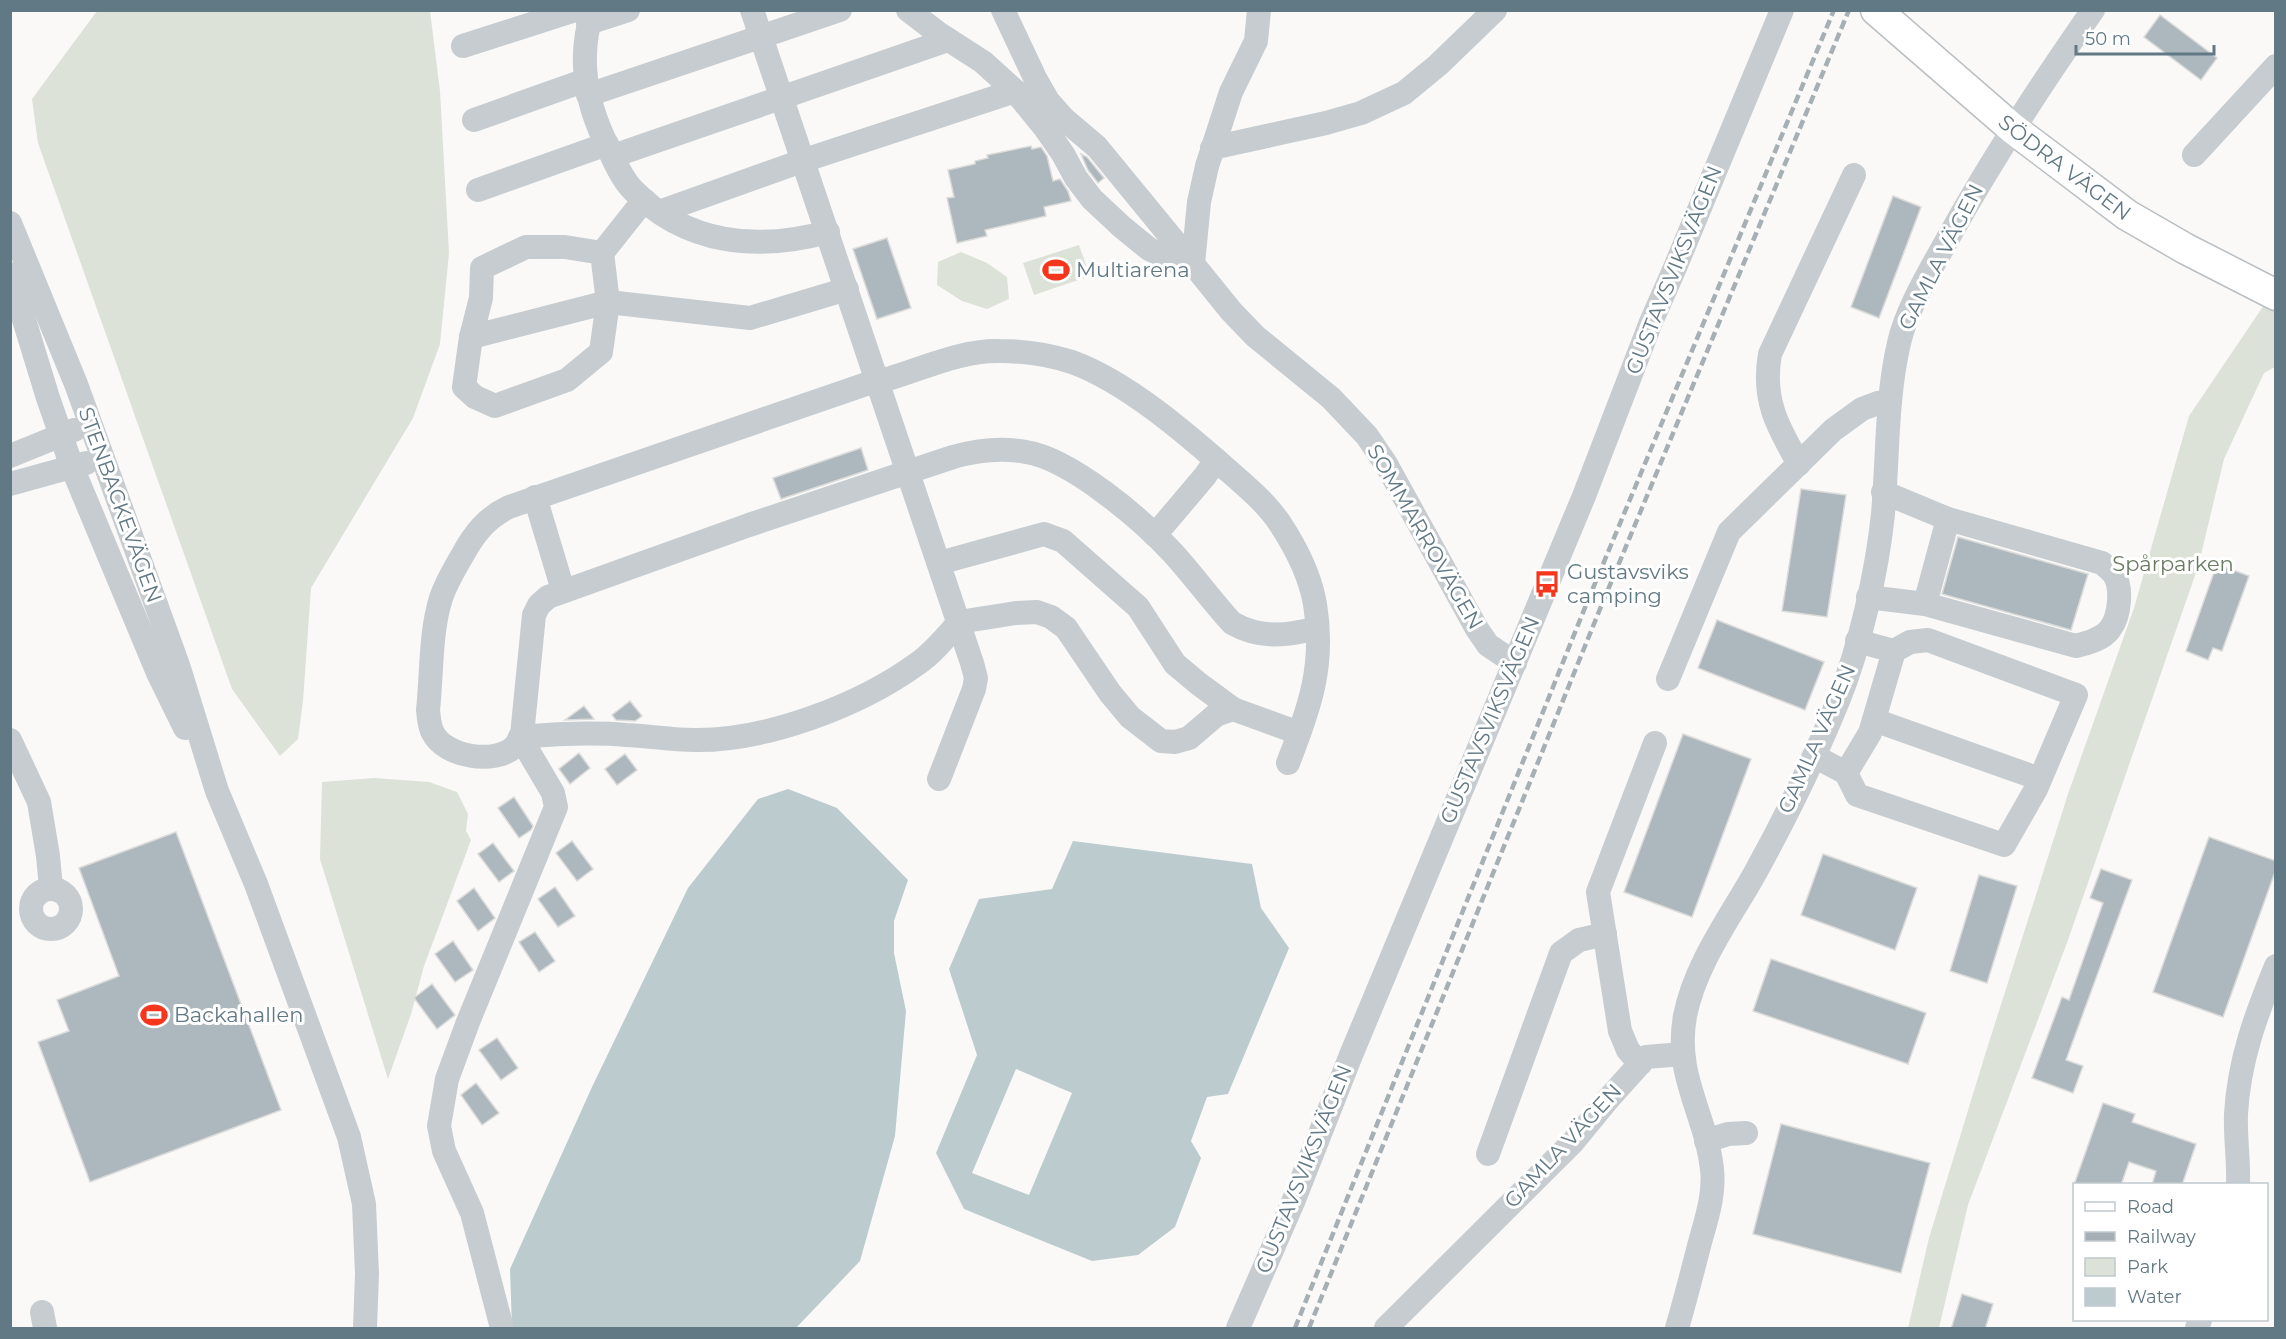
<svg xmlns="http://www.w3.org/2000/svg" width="2286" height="1339" font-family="Montserrat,sans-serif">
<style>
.green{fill:#dce2d7}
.water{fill:#bcccce;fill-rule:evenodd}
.building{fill:#acb8bd;stroke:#dbdbd9;stroke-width:1.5}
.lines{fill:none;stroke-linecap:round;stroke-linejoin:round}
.major-casing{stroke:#b9bfc2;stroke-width:33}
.minor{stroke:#c6cccf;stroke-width:24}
.major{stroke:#fff;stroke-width:30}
.rail{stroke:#a6afb4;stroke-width:4.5;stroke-dasharray:9 4.5;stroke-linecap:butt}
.labels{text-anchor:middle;stroke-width:6;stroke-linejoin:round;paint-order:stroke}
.street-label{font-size:21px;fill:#617985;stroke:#fff}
.poi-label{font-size:21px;fill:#617985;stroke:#fff;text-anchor:start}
.park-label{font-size:21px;fill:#697b61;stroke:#fff}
</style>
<rect width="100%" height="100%" fill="#faf9f7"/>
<g class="green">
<polygon points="97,11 430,11 440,91 449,253 440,344 413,418 311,588 303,701 298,739 280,756 232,689 38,143 32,99"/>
<polygon points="1079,245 1090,276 1034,295 1023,263"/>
<polygon points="961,252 987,263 1007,277 1009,299 987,309 962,301 937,285 938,262"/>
<polygon points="2264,305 2275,310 2275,367 2264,373 2224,459 2198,567 2068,940 1968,1205 1939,1328 1908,1328 1929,1238 1984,1058 2068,794 2134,608 2189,416"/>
<polygon points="374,778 429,782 457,792 468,814 466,831 471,840 424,966 411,1014 388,1079 320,859 322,782"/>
</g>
<g class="water">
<polygon points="788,789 837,808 908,880 894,921 894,953 906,1011 895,1136 860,1261 796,1328 512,1328 510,1269 592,1087 688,888 758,799"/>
<path d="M1073 841 1252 864 1261 908 1289 948 1228 1094 1207 1097 1191 1141 1201 1158 1175 1227 1138 1255 1092 1261 964 1209 936 1153 977 1055 949 969 979 899 1052 889ZM1016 1069 1072 1093 1029 1195 972 1173Z"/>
</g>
<g class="building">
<polygon points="2160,15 2217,58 2201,80 2144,37"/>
<polygon points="1031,146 1032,149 1041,147 1047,156 1053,181 1060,179 1068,191 1071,201 1044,207 1046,216 985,230 987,236 957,243 947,198 954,197 948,170 975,164 975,161 988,158 987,155"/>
<polygon points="1081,154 1087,157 1104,178 1098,183 1088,170"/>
<polygon points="1893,196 1921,207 1879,318 1851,307"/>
<polygon points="887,238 911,308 877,319 853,249"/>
<polygon points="861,448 868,470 781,499 773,478"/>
<polygon points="1801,489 1846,495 1827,617 1782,611"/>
<polygon points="1958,537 2088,574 2071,630 1942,594"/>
<polygon points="2217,564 2249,576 2222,651 2213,648 2208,660 2186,651"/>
<polygon points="1717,620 1824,662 1805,710 1698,668"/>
<polygon points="630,701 642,716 635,721 616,720 612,715"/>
<polygon points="584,706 594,719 565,720"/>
<polygon points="1683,734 1751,759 1692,917 1624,892"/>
<polygon points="579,753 590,768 570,784 559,769"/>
<polygon points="625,754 637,770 617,785 605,769"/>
<polygon points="514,797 533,826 531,830 519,838 498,808"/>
<polygon points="176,832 281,1110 90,1182 38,1042 69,1031 57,1000 119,976 79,868"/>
<polygon points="2209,837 2276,861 2276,869 2223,1017 2153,992"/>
<polygon points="572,841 593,869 577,881 556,853"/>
<polygon points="493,843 514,871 499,882 478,854"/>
<polygon points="1823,854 1917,888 1895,950 1801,915"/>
<polygon points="2101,869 2132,880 2066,1060 2083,1066 2073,1093 2032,1078 2062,997 2069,1000 2103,903 2090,898"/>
<polygon points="1979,875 2017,886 1987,983 1950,971"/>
<polygon points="555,887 575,916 558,927 538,899"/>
<polygon points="474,888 495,918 478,931 457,901"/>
<polygon points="535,932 555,961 539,972 519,942"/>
<polygon points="453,941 473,970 455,982 435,954"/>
<polygon points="1771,959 1926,1013 1908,1064 1753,1011"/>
<polygon points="432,984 455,1015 437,1029 414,998"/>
<polygon points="497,1038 518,1068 501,1080 479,1050"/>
<polygon points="476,1083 499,1113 482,1125 461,1095"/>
<polygon points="2103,1103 2135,1114 2132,1122 2196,1144 2182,1185 2152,1185 2156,1171 2129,1162 2121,1185 2074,1185"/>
<polygon points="1781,1124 1930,1163 1901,1273 1753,1234"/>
<polygon points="1962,1294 1993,1304 1985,1329 1951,1329"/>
</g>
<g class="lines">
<defs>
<g id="major">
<path id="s1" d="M1876 10 2012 128 2127 215 2186 249 2276 295"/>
</g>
</defs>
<use href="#major" class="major-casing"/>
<g class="minor">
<path d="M593 10C578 54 585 98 604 139 612 155 620 177 633 190 686 245 758 251 828 232"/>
<polyline points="752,10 972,663 976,678 974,689 939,779"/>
<polyline points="908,10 938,33 983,62 1015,91 1045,128 1063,154 1076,178 1092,199 1122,227 1149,249 1176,262 1193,264"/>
<polyline points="1003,10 1036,80 1048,101 1064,119 1097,147 1193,264"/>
<polyline points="1259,10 1256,41 1231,92 1207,166 1199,202 1193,264 1231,311 1255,336 1331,398 1367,436 1386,464 1477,629 1488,645 1515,663"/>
<polyline points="588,23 628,10"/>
<polyline points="463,46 575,10"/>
<polyline points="588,95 840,10"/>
<polyline points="474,120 586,80"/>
<polyline points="1212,148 1326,123 1361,113 1404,93 1438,65 1495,10"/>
<polyline points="2194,155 2276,66"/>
<polyline points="613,156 948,40"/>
<polyline points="478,190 607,144"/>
<polyline points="659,212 802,161 1015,91"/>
<polyline points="10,223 76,384 178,665 217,791 256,884 349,1137 364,1204 367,1274 365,1328"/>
<polyline points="602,253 565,247 526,247 482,268 481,298 471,337 464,387 475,397 495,406 567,380 601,352 608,302 602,253 644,200"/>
<polyline points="10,274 48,398 72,467 158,673 185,728"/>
<polyline points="471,337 608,302 750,318 847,289"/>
<polyline points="10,456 74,430"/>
<path d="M1799 464C1777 426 1762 399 1770 354L1854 175"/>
<polyline points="10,484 86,463"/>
<polyline points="535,497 563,590"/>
<polyline points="1155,535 1205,476 1216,460"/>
<polyline points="939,563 1044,534 1063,541 1138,607 1175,664 1199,684 1233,709 1299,733"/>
<path d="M1868 597 1925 604 2076 646C2088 643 2103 639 2110 629 2120 616 2123 586 2113 573 2110 570 2106 566 2102 563L1948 519 1883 492"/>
<polyline points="1925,604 1948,519"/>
<polyline points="1668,679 1729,532 1833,430 1862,409 1878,403 1890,402"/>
<polyline points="1874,720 2040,779"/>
<polyline points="10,740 39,802 48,856 51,888"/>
<polyline points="1814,756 1846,773 1857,795 2004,845 2036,789 2076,695 1928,640 1910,642 1894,651 1857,641"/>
<path d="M1288 763C1310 707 1325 665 1315 604 1310 575 1295 546 1279 522 1266 503 1248 488 1231 473 1187 434 1127 382 1072 362 1050 355 1023 351 1000 351 963 350 926 367 891 378L878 380 509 507C486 518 474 534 462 556 454 570 446 583 441 598 430 633 432 674 428 710 429 718 429 726 433 733 445 757 495 765 514 747 517 744 520 738 522 735L534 615 539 605 548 597 749 525 953 457C977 450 1000 447 1026 452 1071 459 1141 519 1172 552 1193 575 1211 600 1232 623 1260 639 1287 636 1317 628"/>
<polyline points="1846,773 1870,733 1894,651"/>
<circle cx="51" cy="909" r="20"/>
<polyline points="1640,1064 1628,1050 1620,1031 1598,892 1655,743"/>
<polyline points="1706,1141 1728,1134 1746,1133"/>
<polyline points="1488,1154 1561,953 1579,940 1605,934"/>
<path d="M2238 1184C2239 1161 2235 1137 2236 1114 2239 1060 2256 1015 2276 966"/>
<polyline points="42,1312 45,1328"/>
<path d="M502 1328 472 1213 444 1151 439 1126 447 1079 468 1022 556 807 553 793 520 737C555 734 591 732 626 735 649 736 672 740 694 740 766 741 859 706 917 664 933 653 946 637 959 622L1016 613 1037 612 1051 617 1066 628 1110 693 1130 717 1161 741 1175 742 1189 738 1216 715 1233 709"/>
<polyline points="1238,1328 1293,1202 1351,1055 1584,496 1651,322 1674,270 1782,10"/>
<polyline points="1386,1328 1573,1142 1610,1097 1646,1057 1683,1054"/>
<path d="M1677 1328C1685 1301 1692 1273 1699 1246 1706 1220 1715 1195 1712 1169 1706 1114 1674 1076 1685 1016 1695 965 1729 919 1754 875 1785 819 1814 760 1838 701 1860 647 1877 572 1883 514 1888 457 1886 399 1899 343 1907 307 1933 266 1951 233 1994 156 2042 83 2093 10"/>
<polyline points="2197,1328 2200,1320"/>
</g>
<use href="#major" class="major"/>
<g class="rail">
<polyline points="1295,1328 1586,605 1834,10"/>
<polyline points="1309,1328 1600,609 1849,10"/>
</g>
</g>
<defs>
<symbol id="stadium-bare" viewBox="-9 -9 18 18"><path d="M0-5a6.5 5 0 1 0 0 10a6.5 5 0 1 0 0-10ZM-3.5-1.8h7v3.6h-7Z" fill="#f5361c" stroke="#fff" stroke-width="2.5" paint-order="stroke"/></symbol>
<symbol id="bus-bare" viewBox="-9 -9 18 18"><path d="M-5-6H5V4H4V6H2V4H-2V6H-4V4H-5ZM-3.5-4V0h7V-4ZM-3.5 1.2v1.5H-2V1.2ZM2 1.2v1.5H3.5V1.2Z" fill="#f5361c" stroke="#fff" stroke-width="2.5" paint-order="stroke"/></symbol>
</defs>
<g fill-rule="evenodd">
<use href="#stadium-bare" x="1037" y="251" width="38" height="38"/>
<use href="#bus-bare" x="1528" y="565" width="38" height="38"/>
<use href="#stadium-bare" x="135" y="996" width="38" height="38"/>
</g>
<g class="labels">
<g class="street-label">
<text dy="7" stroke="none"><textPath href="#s1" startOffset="246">SÖDRA VÄGEN</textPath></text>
<text transform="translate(1941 257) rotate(-63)" y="7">GAMLA VÄGEN</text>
<text transform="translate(1674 270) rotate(-68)" y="7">GUSTAVSVIKSVÄGEN</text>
<text transform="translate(120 505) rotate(70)" y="7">STENBACKEVÄGEN</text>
<text transform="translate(1425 537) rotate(60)" y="7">SOMMARROVÄGEN</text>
<text transform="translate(1490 720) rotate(-67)" y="7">GUSTAVSVIKSVÄGEN</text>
<text transform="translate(1817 739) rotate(-66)" y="7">GAMLA VÄGEN</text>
<text transform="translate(1563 1146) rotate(-47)" y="7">GAMLA VÄGEN</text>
<text transform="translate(1304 1169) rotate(-68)" y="7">GUSTAVSVIKSVÄGEN</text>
</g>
<g class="poi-label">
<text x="1076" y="277">Multiarena</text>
<text x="1567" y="579">Gustavsviks<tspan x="1567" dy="24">camping</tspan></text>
<text x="174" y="1022">Backahallen</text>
</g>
<g class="park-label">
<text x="2173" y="571">Spårparken</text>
</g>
</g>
<rect width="2286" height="1339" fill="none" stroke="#617985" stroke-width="24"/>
<rect x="2073" y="1183" width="195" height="138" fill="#ffffff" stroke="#c0c9ce" stroke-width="1.5"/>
<rect x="2085" y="1202" width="30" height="9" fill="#ffffff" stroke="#c0c9ce" stroke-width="1.5"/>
<text x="2127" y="1213" font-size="18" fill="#617985">Road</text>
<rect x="2085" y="1232" width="30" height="9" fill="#a6afb4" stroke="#c0c9ce" stroke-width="1.5"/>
<text x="2127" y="1243" font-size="18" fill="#617985">Railway</text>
<rect x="2085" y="1258" width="30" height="18" fill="#dce2d7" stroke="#c0c9ce" stroke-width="1.5"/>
<text x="2127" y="1273" font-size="18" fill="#617985">Park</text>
<rect x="2085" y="1288" width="30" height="18" fill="#bcccce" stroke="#c0c9ce" stroke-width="1.5"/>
<text x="2127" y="1303" font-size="18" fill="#617985">Water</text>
<path d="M2076 45v9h138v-9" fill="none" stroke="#617985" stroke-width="3"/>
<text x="2085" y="45" font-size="18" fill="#617985" stroke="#ffffff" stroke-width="4.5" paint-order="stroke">50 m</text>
</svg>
